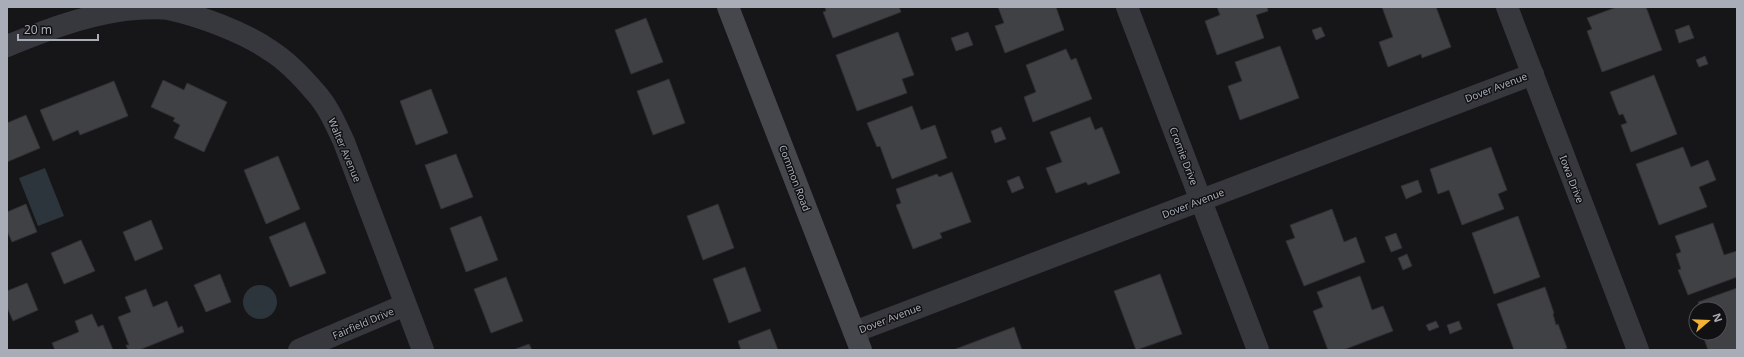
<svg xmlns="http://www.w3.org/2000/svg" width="1744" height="357" font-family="'Noto Sans',sans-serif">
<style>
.water{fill:#2c353c}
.building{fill:#404145;stroke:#303034}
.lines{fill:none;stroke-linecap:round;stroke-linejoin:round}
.street{stroke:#37383d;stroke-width:22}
.secondary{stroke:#45474d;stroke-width:22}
.labels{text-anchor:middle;stroke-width:3;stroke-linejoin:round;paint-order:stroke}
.street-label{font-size:10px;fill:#a8adb8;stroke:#111113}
</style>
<rect width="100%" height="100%" fill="#161618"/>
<g class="water">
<polygon points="45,168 64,216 38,226 19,178"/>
<circle cx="260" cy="302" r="17"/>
</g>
<g class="building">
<polygon points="825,7 899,7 901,12 833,38 823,12 826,11"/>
<polygon points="998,7 1056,7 1064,30 1005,53 995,26 1004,23"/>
<polygon points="1217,7 1267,7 1268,11 1256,15 1264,38 1217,55 1205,21 1220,15"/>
<polygon points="1382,7 1436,7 1451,47 1422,58 1421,54 1388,67 1379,42 1393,37"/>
<polygon points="1617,7 1646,7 1662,50 1602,72 1587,31 1592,29 1587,18"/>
<polygon points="646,18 663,62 631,74 615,30"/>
<polygon points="1689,25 1694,38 1679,43 1675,30"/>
<polygon points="1321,27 1325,36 1316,40 1312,30"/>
<polygon points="898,32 914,75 902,79 907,93 857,111 836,55"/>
<polygon points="968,32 973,45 956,51 951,38"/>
<polygon points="1280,46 1299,98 1240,120 1228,86 1242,81 1235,62"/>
<polygon points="1066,49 1071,60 1076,58 1092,99 1033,122 1024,97 1036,92 1026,65"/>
<polygon points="1705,56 1708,64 1699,67 1696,60"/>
<polygon points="1654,75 1677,134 1631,152 1621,125 1627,123 1623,114 1619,115 1610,92"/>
<polygon points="669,79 685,123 653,135 637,91"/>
<polygon points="163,80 184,90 187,83 227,102 204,152 174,138 180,125 173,121 175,118 151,107"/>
<polygon points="114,81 128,116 80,135 78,130 53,141 40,110"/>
<polygon points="431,89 448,133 416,145 400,101"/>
<polygon points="912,106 921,130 935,125 947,158 892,179 880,146 877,147 867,123"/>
<polygon points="26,115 40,148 7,162 7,123"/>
<polygon points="1090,117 1095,130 1102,127 1120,173 1088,185 1086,182 1056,193 1046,168 1062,162 1050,132"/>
<polygon points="1001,127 1006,139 995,143 991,131"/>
<polygon points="1491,147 1507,190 1498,194 1504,209 1462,225 1449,190 1438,194 1430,169"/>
<polygon points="1683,147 1691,167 1708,160 1716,180 1699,187 1707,207 1659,225 1636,164"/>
<polygon points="456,154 473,197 441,209 425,165"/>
<polygon points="278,156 300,209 266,224 244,170"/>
<polygon points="952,172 971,222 940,233 942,238 913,249 896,205 901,203 896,189 937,174 939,177"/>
<polygon points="1019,176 1024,188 1012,193 1007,181"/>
<polygon points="1418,180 1422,192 1406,199 1401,186"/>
<polygon points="26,204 37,232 12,242 7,231 7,212"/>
<polygon points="718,204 734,248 703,260 687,216"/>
<polygon points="1332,209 1344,242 1356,237 1365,262 1304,286 1286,241 1295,238 1290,225"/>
<polygon points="481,216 498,260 466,272 450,228"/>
<polygon points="1518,216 1540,277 1494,294 1472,233"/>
<polygon points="151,220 163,249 135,261 123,232"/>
<polygon points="305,222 326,273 290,287 269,237"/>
<polygon points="1713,223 1724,255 1737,251 1737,277 1688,295 1678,270 1681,269 1676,254 1681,252 1675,236"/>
<polygon points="1396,233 1402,248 1391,252 1385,237"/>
<polygon points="81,240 95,271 64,284 51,253"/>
<polygon points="1407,254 1412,266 1403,270 1398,258"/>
<polygon points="745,267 761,311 729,323 713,279"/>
<polygon points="220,274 231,302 206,312 194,285"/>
<polygon points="1160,274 1182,334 1136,350 1114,291"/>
<polygon points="1360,276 1372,310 1383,306 1393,331 1343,350 1328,350 1313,311 1323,307 1317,292"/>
<polygon points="506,277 523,321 491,333 474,289"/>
<polygon points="27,283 38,310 13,321 7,307 7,291"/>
<polygon points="1545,287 1554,313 1553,314 1556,325 1558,324 1567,348 1562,350 1514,350 1497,304"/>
<polygon points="1737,288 1737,350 1708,350 1702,333 1720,333 1720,309 1700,309 1698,302"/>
<polygon points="146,289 153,307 167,301 178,328 182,326 184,332 139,350 128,350 126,345 129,345 118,317 131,312 125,297"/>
<polygon points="92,314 98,327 103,325 113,350 55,350 52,343 79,332 75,321"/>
<polygon points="1436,321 1439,327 1429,331 1426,325"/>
<polygon points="1459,321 1462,329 1450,334 1447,325"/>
<polygon points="1014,327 1022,350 953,350"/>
<polygon points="770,329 778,350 741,350 738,341"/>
<polygon points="529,344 532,350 513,350"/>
</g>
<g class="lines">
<g class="street">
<polyline points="1127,7 1258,350"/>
<polyline points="1507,7 1638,350"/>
<path d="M7 46C44 31 80 17 119 11 129 9 158 7 168 9 200 16 244 32 271 51 287 61 303 78 315 92 328 106 336 125 344 142L423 350"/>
<polyline points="854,332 1533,74"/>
<polyline points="299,350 405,305"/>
</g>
<polyline class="secondary" points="728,7 861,350"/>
</g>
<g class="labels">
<g class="street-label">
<text transform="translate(1496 87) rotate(-21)" y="4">Dover Avenue</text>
<text transform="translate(345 150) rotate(67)" y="4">Walter Avenue</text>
<text transform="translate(1184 156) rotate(69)" y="4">Cromie Drive</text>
<text transform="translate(795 178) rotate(69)" y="4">Common Road</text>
<text transform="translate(1572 179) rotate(69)" y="4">Iowa Drive</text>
<text transform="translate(1193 203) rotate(-21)" y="4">Dover Avenue</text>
<text transform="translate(890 318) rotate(-21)" y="4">Dover Avenue</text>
<text transform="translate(363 323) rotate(-23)" y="4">Fairfield Drive</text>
</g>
</g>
<rect width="1744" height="357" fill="none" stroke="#a8adb8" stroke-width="16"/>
<g transform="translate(1708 321) rotate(71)"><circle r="19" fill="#111113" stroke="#4d4f55"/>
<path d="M0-3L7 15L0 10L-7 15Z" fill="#f2b134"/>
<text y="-6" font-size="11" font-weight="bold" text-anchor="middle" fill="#a8adb8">N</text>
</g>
<path d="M18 34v6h80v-6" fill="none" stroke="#a8adb8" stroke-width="2"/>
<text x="24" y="34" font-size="12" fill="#a8adb8" stroke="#111113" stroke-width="3" paint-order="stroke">20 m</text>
</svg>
